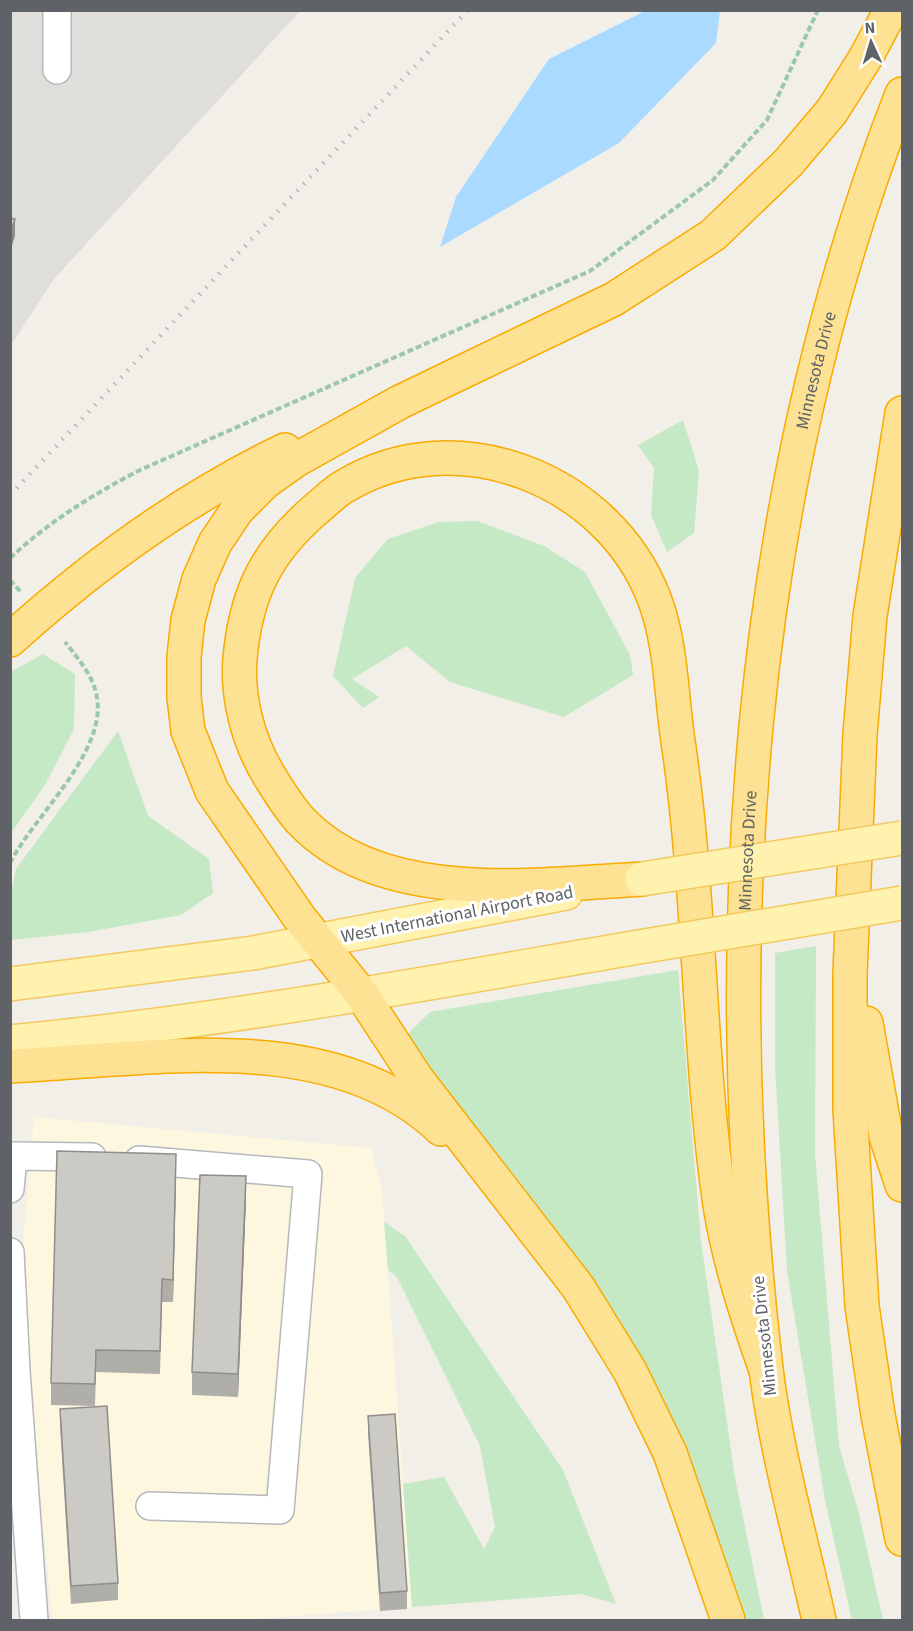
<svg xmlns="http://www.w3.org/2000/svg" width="913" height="1631" font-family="'Source Sans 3',sans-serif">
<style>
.commercial{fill:#fef7e0}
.industrial{fill:#e0deda}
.green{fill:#c5e8c5}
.water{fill:#aadaff}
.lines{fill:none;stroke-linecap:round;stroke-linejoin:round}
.minor-casing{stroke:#b5b8bc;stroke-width:30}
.major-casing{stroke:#f2c960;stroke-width:36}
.highway-casing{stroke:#f9ab00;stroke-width:36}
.path{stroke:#9cc7a9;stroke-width:4;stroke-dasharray:6 3;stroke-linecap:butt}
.minor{stroke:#fff;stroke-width:27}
.major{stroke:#fff2af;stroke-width:33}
.highway{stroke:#fde293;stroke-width:33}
.rail{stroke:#b6b7b8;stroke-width:4.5;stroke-dasharray:1.5 8;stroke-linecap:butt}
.major-bridge-casing{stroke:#f2c960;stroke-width:36;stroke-linecap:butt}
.major-bridge{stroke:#fff2af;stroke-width:33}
.wall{fill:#afaea9}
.shaded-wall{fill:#8f8d8a}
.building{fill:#cccac5;stroke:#8f8d8a;stroke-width:1.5}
.labels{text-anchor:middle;stroke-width:6;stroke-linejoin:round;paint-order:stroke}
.street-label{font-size:18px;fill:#5f6368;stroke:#fff}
</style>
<rect width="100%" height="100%" fill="#f1efe8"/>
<polygon class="commercial" points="34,1117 371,1148 382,1190 412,1607 240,1620 52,1620 20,1276"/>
<polygon class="industrial" points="11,11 300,11 54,279 11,345"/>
<g class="green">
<polygon points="683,420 699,471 694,533 667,552 651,515 654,468 638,445"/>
<polygon points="477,521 544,546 585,572 630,655 633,675 564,717 450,682 406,646 352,679 379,697 363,708 333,676 355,578 388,539 439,522"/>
<polygon points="43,654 75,674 74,729 45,785 11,833 11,672"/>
<polygon points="118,731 148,816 209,859 213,893 181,915 88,932 11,940 11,894 16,869"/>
<polygon points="816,946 815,1154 839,1446 858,1510 883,1620 852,1620 825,1500 787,1271 775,1066 775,953"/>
<polygon points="678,970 701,1241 735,1478 764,1620 742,1620 692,1483 406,1036 430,1012"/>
<polygon points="384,1222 405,1236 563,1470 616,1604 581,1594 412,1607 403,1484 444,1477 484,1549 495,1527 480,1446 397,1277 388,1270"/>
</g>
<polygon class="water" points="645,11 720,11 716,43 619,143 440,247 456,197 549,59"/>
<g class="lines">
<defs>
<g id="minor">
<polyline points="57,10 57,70"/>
<polyline points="139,1160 308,1174 280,1510 150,1506"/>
<polyline points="10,1189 13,1156 92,1157"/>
<polyline points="10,1252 16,1371 34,1620"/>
</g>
<g id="major">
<polyline points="10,984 253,953 566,893"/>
<path d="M10 1042C217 1022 422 984 627 949"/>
</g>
<g id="highway">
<polyline points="902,413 870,616 860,735 850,974 850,1109 862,1306 878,1415 902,1539"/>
<path d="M10 640C94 564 183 499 285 450"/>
<path d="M642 879C537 885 384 906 303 823 290 810 280 793 270 777 247 740 235 692 241 649 248 589 269 550 315 510 325 502 334 492 345 486 457 419 608 479 654 598 672 644 671 699 679 748 701 900 698 1054 720 1205 729 1262 747 1316 766 1370"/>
<polyline points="866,1023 886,1136 902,1185"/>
<path d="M10 1066C147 1060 331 1024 441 1129"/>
<polyline points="728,1620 670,1453 630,1371 578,1287 417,1079 362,995 299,917 212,791 188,731 184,697 184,657 188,620 199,579 215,543 237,510 265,482 296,460 400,402 614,299 713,235 788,163 832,111 866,57 891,10"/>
<path id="s1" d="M819 1620C801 1539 776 1451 766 1369 716 943 745 496 902 94"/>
</g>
</defs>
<use href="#minor" class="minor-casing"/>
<use href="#major" class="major-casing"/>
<use href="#highway" class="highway-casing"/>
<g class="path">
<path d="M10 558C50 521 92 495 140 470L590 271 713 180 767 120 818 10"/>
<polyline points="10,580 22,593"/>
<path d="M10 863C34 816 106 753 97 698 94 676 78 659 65 642"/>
</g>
<use href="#minor" class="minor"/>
<use href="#major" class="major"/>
<use href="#highway" class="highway"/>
<polyline class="rail" points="10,495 468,10"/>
<defs>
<g id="major-bridge">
<polyline points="642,879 902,838"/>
<polyline points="627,949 902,903"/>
</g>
</defs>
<use href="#major-bridge" class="major-bridge-casing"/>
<use href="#major-bridge" class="major-bridge"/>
</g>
<g class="wall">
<polygon points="176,1177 173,1302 162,1302 160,1374 96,1372 95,1406 51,1405 51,1383"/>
<polygon points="246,1199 238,1397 192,1395 192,1372"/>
<polygon points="60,1409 118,1583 118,1600 71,1604 60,1426"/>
<polygon points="368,1416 407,1591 407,1609 380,1611 368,1434"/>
</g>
<g class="shaded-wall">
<polygon points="15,219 15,236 10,252 10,234"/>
<polygon points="176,1154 176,1177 173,1302 173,1280"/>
<polygon points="246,1176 246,1199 238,1397 238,1374"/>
</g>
<g class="building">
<polygon points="10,218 15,219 10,234"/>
<polygon points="57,1151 176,1154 173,1280 162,1279 160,1351 96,1350 95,1384 51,1383"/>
<polygon points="200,1175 246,1176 238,1374 192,1372"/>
<polygon points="107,1406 118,1583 71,1586 60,1409"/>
<polygon points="395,1414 407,1591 380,1593 368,1416"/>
</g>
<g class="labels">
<g class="street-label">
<text dy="6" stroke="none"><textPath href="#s1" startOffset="1262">Minnesota Drive</textPath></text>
<text dy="6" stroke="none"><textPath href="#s1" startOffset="776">Minnesota Drive</textPath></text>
<text transform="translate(457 914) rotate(-11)" y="6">West International Airport Road</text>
<text transform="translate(764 1336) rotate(-96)" y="6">Minnesota Drive</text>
</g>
</g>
<rect width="913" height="1631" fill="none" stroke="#5f6368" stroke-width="24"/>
<g transform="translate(871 42) rotate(356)" stroke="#ffffff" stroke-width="4.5" paint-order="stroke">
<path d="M0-4.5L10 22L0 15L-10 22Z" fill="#5f6368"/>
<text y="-9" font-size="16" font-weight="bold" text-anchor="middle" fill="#5f6368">N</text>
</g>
</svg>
